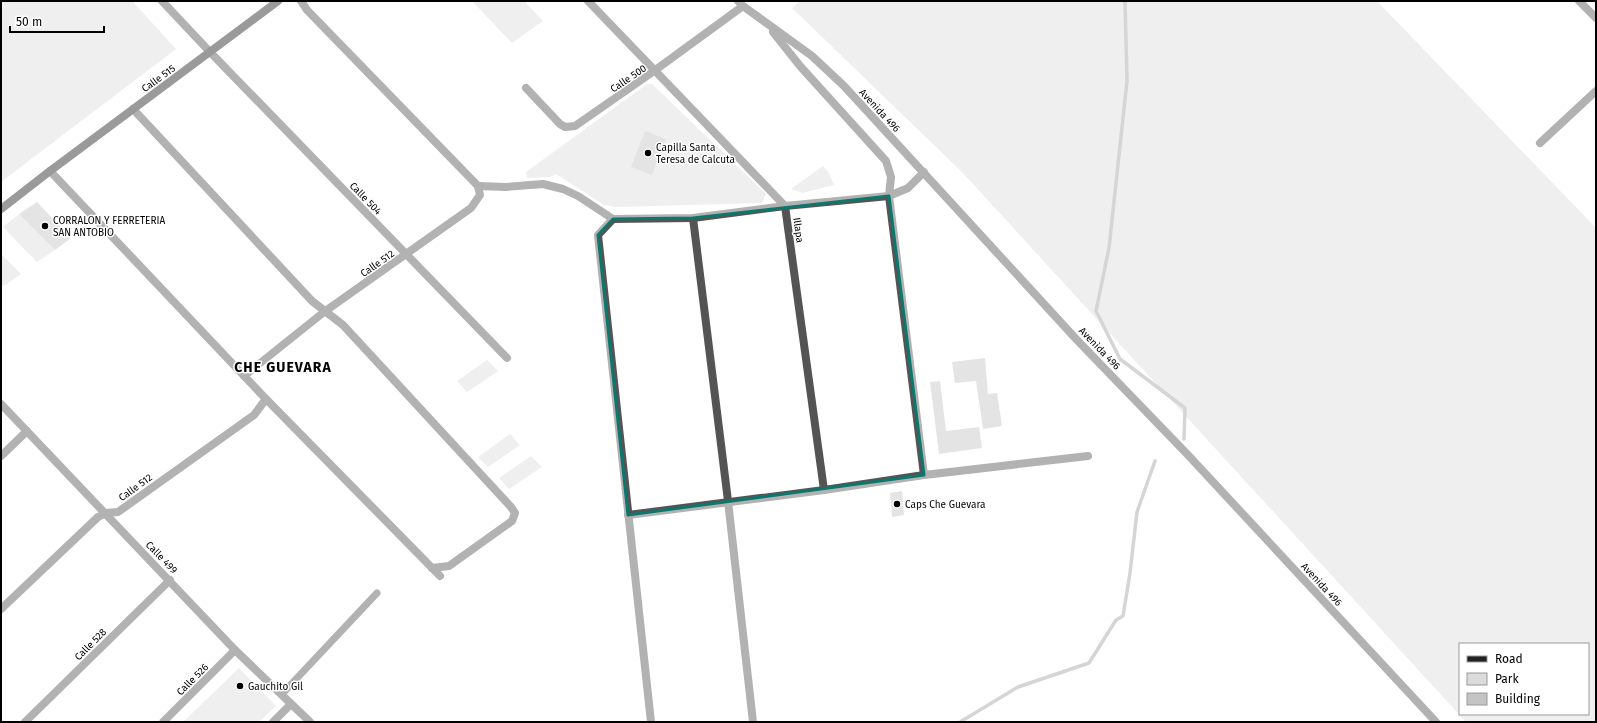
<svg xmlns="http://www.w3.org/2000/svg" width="1597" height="723" font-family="'Fira Sans',sans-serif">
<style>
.green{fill:#dbdbdb;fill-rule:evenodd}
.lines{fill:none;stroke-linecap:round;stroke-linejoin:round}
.stream{stroke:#a2a2a2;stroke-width:3.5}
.building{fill:#c4c4c4}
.lane{stroke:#545454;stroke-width:7}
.street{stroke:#545454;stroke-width:8}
.secondary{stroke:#212121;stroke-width:8}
.marked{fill:none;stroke:#0f766e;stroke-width:3;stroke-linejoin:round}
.poi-dot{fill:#000;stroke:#fff;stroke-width:1.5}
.labels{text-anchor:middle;stroke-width:3;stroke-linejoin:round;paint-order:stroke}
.street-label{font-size:10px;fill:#000;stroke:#fff}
.poi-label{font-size:10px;fill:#000;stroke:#fff;text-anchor:start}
.district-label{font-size:14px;font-weight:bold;letter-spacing:1px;fill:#000;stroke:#fff}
</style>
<rect width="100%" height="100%" fill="#fff"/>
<g class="green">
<polygon points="1,1 132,1 176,49 1,182"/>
<polygon points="472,1 524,1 543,21 512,43"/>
<path d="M800 1H1377L1596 228V722H1466L962 172 792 8ZM1460 644H1588V714H1460Z"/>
<polygon points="647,84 652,84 766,194 762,203 616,207 604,205 556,174 550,177 527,178 526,172"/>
<polygon points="823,166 829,173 834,185 803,193 791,189"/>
<polygon points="19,214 55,250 37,262 3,227"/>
<polygon points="1,254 21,274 4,286 1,284"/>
<polygon points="487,360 498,371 467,392 457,381"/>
<polygon points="510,434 520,445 488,467 478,457"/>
<polygon points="531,456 542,467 509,489 499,478"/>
<polygon points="239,668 276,706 259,722 183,722"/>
</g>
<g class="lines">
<g class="stream">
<polyline points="1125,1 1127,81 1109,248 1096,311 1120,359 1185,408 1184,439"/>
<polyline points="960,722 1018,687 1089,663 1116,620 1123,616 1130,573 1137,512 1155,461"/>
</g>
</g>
<g class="building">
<polygon points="645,131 666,139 652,175 631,167"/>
<polygon points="37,202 71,238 55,250 19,214"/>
<polygon points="985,358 988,394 997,393 1002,426 983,429 976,381 955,383 952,362"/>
<polygon points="940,381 946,431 979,427 982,448 939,454 930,382"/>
<polygon points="902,491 904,515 892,517 890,493"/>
</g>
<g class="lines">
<polyline class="lane" points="282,694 377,593"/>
<g class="street">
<polyline points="162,1 210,52 507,358"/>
<polyline points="588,1 785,206 824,490"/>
<polyline points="738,1 743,6 812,56 844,86 1077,340 1188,455 1436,722"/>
<polyline points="1579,1 1596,18"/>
<polyline points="773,32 800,66 886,161 891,177 889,196 924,475"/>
<polyline points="526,88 560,124 565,127 575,126 654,71 743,6"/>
<polyline points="133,109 312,301 343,325 511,507 515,513 512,521 449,566 432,568"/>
<polyline points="1540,143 1596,91"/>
<polyline points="50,171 266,399 440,576"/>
<polyline points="478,186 506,187 543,184 563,189 578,196 613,219"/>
<polyline points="693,218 728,501 753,722"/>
<polyline points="244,376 324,312 471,208 480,195 478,186 307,10 301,1"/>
<polyline points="1,404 235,650 310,722"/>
<polyline points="1,456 27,431"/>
<polyline points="628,515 824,490 924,475 1088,456"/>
<polyline points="1,609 98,517 106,513 118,512 254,415 266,399"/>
<polyline points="25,722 170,580"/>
<polyline points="163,722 235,650"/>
<polyline points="273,722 291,704"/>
<polyline points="651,722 598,235 613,219 693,218 785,206 889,196 908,188 924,172"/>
</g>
<polyline class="secondary" points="1,209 50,171 278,1"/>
</g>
<path d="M0 0H1597V723H0ZM889 196 924 475 628 515 598 235 613 219 693 218Z" fill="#fff" fill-opacity=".55" fill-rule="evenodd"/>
<path class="marked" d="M889 196 924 475 628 515 598 235 613 219 693 218Z"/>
<g class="poi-dot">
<circle cx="648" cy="153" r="4"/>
<circle cx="45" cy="226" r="4"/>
<circle cx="897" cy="504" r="4"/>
<circle cx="240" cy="686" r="4"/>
</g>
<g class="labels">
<g class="street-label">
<text transform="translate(158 78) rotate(-36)" y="4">Calle 515</text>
<text transform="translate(628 78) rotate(-34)" y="4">Calle 500</text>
<text transform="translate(880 110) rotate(47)" y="4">Avenida 496</text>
<text transform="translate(366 198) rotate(46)" y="4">Calle 504</text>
<text transform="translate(799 230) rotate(82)" y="4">Illapa</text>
<text transform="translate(377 263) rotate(-35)" y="4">Calle 512</text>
<text transform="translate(1100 348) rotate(46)" y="4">Avenida 496</text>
<text transform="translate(135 487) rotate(-36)" y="4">Calle 512</text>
<text transform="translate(162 557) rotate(46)" y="4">Calle 499</text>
<text transform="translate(1322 584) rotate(47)" y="4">Avenida 496</text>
<text transform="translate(90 644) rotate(-45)" y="4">Calle 528</text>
<text transform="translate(192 679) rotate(-45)" y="4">Calle 526</text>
</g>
<g class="poi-label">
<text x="656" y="151">Capilla Santa<tspan x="656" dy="12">Teresa de Calcuta</tspan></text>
<text x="53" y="224">CORRALON Y FERRETERIA<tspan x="53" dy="12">SAN ANTOBIO</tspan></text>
<text x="905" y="508">Caps Che Guevara</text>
<text x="248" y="690">Gauchito Gil</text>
</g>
<g class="district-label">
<text x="283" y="372">CHE GUEVARA</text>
</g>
</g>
<rect width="1597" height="723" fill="none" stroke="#000000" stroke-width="4"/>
<rect x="1459" y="643" width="130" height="72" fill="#ffffff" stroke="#999999"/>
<rect x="1467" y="656" width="20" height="6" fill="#212121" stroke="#999999"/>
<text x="1495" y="663" font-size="12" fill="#000000">Road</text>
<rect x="1467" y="673" width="20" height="12" fill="#dbdbdb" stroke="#999999"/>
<text x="1495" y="683" font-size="12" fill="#000000">Park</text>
<rect x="1467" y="693" width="20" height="12" fill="#c4c4c4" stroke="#999999"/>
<text x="1495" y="703" font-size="12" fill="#000000">Building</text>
<path d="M10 26v6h94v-6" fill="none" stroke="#000000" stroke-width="2"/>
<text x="16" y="26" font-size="12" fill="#000000" stroke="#ffffff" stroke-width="3" paint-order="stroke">50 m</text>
</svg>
